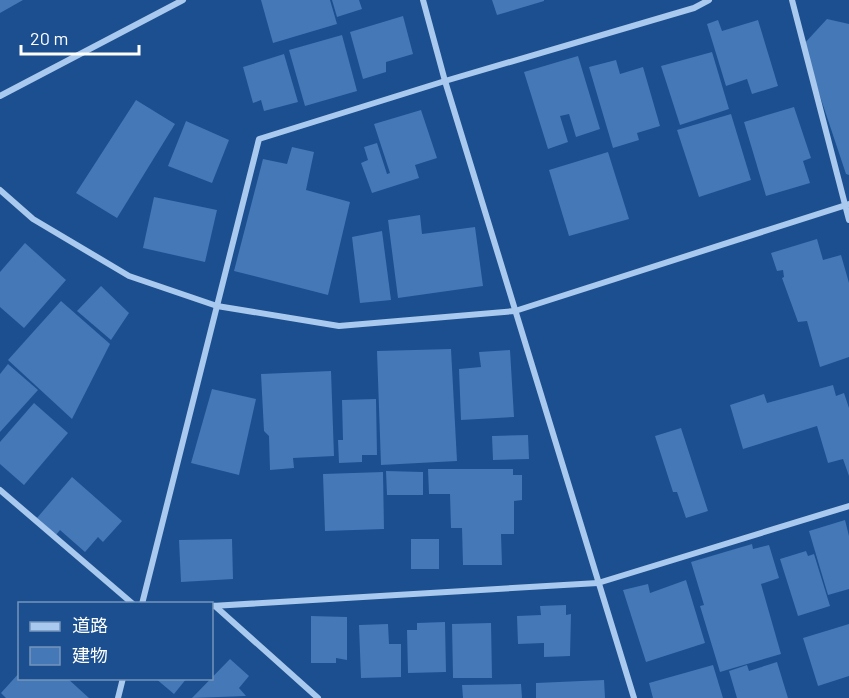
<svg xmlns="http://www.w3.org/2000/svg" width="849" height="698" font-family="Barlow,'Noto Sans JP',sans-serif">
<style>
.building{fill:#4478b7}
.lines{fill:none;stroke-linecap:round;stroke-linejoin:round}
.street{stroke:#a9c9ee;stroke-width:6}
</style>
<rect width="100%" height="100%" fill="#1b4f8f"/>
<g class="building">
<polygon points="0,0 23,0 0,13"/>
<polygon points="261,0 330,0 337,24 273,43"/>
<polygon points="332,0 359,0 362,9 337,17"/>
<polygon points="492,0 544,0 544,1 497,15"/>
<polygon points="403,16 413,54 386,62 386,72 363,79 350,32"/>
<polygon points="827,19 849,24 849,175 846,174 803,45"/>
<polygon points="718,20 722,31 758,20 778,86 752,94 747,79 726,86 707,24"/>
<polygon points="342,35 357,91 305,106 289,50"/>
<polygon points="712,52 729,109 680,125 661,66"/>
<polygon points="284,54 298,102 264,111 261,100 253,103 243,67"/>
<polygon points="578,56 600,129 576,137 569,114 560,116 568,142 548,149 524,72"/>
<polygon points="616,60 620,74 643,67 660,126 637,133 639,140 613,148 589,67"/>
<polygon points="136,100 175,124 117,218 76,193"/>
<polygon points="794,107 811,158 803,161 810,183 766,196 744,122"/>
<polygon points="421,110 437,158 415,165 419,178 372,193 361,163 368,160 364,147 377,143 387,174 390,173 374,124"/>
<polygon points="731,114 751,180 699,197 677,130"/>
<polygon points="186,121 229,140 212,183 168,166"/>
<polygon points="292,147 314,152 306,190 350,202 328,295 234,271 263,159 287,164"/>
<polygon points="608,152 629,219 569,236 549,170"/>
<polygon points="154,197 217,210 205,262 143,248"/>
<polygon points="420,215 422,234 475,227 483,286 398,298 388,220"/>
<polygon points="382,231 391,300 360,303 352,237"/>
<polygon points="817,239 823,260 841,255 849,283 849,357 820,367 807,321 798,322 782,278 784,277 783,270 777,271 771,253"/>
<polygon points="25,243 66,280 24,328 0,307 0,272"/>
<polygon points="101,286 129,313 111,340 77,311"/>
<polygon points="61,301 110,344 72,419 8,360"/>
<polygon points="451,349 457,461 381,465 377,351"/>
<polygon points="510,350 514,417 461,420 459,369 481,367 479,352"/>
<polygon points="8,364 38,390 0,432 0,374"/>
<polygon points="331,371 334,456 293,458 294,468 270,470 269,436 264,431 261,374"/>
<polygon points="833,385 836,396 844,393 849,408 849,476 843,459 828,463 817,426 743,449 730,405 764,394 767,403"/>
<polygon points="212,389 256,399 239,475 191,463"/>
<polygon points="376,399 377,455 362,455 362,462 339,463 338,440 343,440 342,400"/>
<polygon points="34,403 68,433 24,485 0,464 0,442"/>
<polygon points="681,428 708,511 686,518 677,492 673,492 655,436"/>
<polygon points="528,435 529,459 493,460 492,436"/>
<polygon points="428,469 513,469 513,475 522,475 522,500 514,501 514,534 501,534 502,565 463,565 462,528 451,528 450,494 429,494"/>
<polygon points="386,471 423,472 423,495 387,495"/>
<polygon points="383,472 384,529 325,531 323,474"/>
<polygon points="72,477 122,521 103,542 98,537 85,552 60,530 56,535 37,518"/>
<polygon points="845,520 849,536 849,589 828,595 809,531"/>
<polygon points="232,539 233,579 181,582 179,540"/>
<rect x="411" y="539" width="28" height="30"/>
<polygon points="752,544 753,549 769,545 779,578 761,584 781,654 720,672 700,606 704,605 691,562"/>
<polygon points="806,551 808,556 814,554 830,606 798,616 780,559"/>
<polygon points="686,580 705,643 646,662 623,590 648,584 650,593"/>
<polygon points="566,605 566,615 571,614 570,656 544,657 544,643 518,644 517,616 541,615 540,606"/>
<polygon points="311,616 347,617 347,660 336,658 336,663 311,663"/>
<polygon points="445,622 446,672 408,673 407,630 417,630 417,623"/>
<polygon points="491,623 492,678 453,678 452,624"/>
<polygon points="388,624 389,644 401,644 401,677 361,678 359,625"/>
<polygon points="849,624 849,676 818,686 803,638"/>
<polygon points="230,659 249,676 239,688 246,696 192,698"/>
<polygon points="777,662 788,698 737,698 729,671 747,665 749,671"/>
<polygon points="713,665 723,698 653,698 649,683"/>
<polygon points="20,672 20,678 67,678 89,698 6,698 1,693"/>
<polygon points="155,678 187,678 174,694"/>
<polygon points="604,680 605,698 536,698 536,683"/>
<polygon points="521,684 522,698 463,698 462,685"/>
</g>
<g class="lines">
<g class="street">
<polyline points="423,0 445,81 634,698"/>
<polyline points="792,0 849,220"/>
<polyline points="0,96 183,0"/>
<polyline points="0,190 33,219 129,276 217,306 339,326 515,311 849,204"/>
<polyline points="0,490 133,604"/>
<polyline points="142,604 259,139 445,81 694,8 709,0"/>
<polyline points="212,606 598,583 849,506"/>
<polyline points="215,606 318,698"/>
<polyline points="118,698 123,678"/>
</g>
</g>
<rect x="18" y="602" width="195" height="78" fill="#1b4f8f" stroke="#7695bc" stroke-width="1.5"/>
<rect x="30" y="622" width="30" height="9" fill="#a9c9ee" stroke="#7695bc" stroke-width="1.5"/>
<text x="72" y="632" font-size="18" fill="#ffffff">道路</text>
<rect x="30" y="647" width="30" height="18" fill="#4478b7" stroke="#7695bc" stroke-width="1.5"/>
<text x="72" y="662" font-size="18" fill="#ffffff">建物</text>
<path d="M21 45v9h118v-9" fill="none" stroke="#ffffff" stroke-width="3"/>
<text x="30" y="45" font-size="18" fill="#ffffff" stroke="#1b4f8f" stroke-width="4.5" paint-order="stroke">20 m</text>
</svg>
